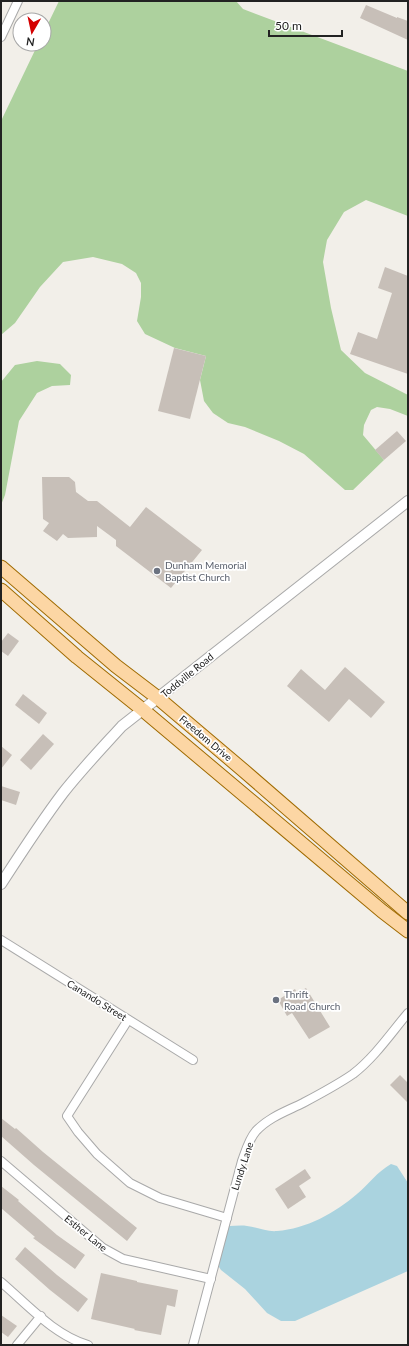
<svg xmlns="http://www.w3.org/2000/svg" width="409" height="1346" font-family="Lato,sans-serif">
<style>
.forest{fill:#add19e}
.water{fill:#aad3df}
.building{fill:#c7bfb8}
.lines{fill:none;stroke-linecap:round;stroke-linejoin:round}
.minor-casing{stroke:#a9a9a9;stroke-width:10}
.tertiary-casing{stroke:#a9a9a9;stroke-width:12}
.primary-casing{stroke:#a06b00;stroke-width:15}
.minor{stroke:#fff;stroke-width:8}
.tertiary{stroke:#fff;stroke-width:10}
.primary{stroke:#fcd6a4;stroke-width:13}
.worship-dot{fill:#6b7280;stroke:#fff;stroke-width:1.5}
.labels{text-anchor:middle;stroke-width:3.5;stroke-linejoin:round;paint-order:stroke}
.worship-label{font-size:10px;fill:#5b616d;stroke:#fff;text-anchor:start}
.street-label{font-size:10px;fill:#222;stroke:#fff}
</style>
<rect width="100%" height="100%" fill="#f2efe9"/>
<g class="forest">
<polygon points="59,1 236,1 243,9 408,71 408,216 366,200 344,212 327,240 323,262 331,308 341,350 365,373 408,395 408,416 390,409 377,407 371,410 364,425 363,435 384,460 353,490 345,490 304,454 279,441 245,427 228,423 213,413 204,401 200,380 206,356 175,348 145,334 137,321 141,297 141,283 136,273 122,264 93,257 63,262 40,287 15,323 1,335 1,121 38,44 44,44 44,32"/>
<polygon points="37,361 60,364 71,375 70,385 52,386 37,393 19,421 5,495 1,505 1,382 15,365"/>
</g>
<path class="water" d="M391 1164 397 1166 408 1183V1271L295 1321H281L267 1313 245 1289 221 1270 219 1267 220 1253 229 1226C235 1226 241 1225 247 1226 257 1227 267 1232 277 1231 306 1229 335 1213 357 1194 369 1184 377 1172 391 1164Z"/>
<g class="building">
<polygon points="366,5 397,18 397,17 408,21 408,40 360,18"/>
<polygon points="385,267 408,276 408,374 350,354 358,332 377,339 392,293 378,288"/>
<polygon points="174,348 206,356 190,419 158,411"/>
<polygon points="397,431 406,441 384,460 375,450"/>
<polygon points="42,477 69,477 75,482 76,492 88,501 97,501 130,527 146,507 202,550 171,588 116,546 116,540 97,526 97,537 68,538 63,534 57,541 43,531 49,523 43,519"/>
<polygon points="8,633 19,641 8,656 1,651 1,642"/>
<polygon points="345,667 385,702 371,718 349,699 329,722 287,686 301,669 325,690"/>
<polygon points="23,694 47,713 39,724 15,705"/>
<polygon points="43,734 54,744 31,770 20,760"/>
<polygon points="1,746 12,755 1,769"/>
<polygon points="1,786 20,792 16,805 1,800"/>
<polygon points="306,988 330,1027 309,1039 292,1013 287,1016 278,1000 295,989 297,993"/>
<polygon points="400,1075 408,1083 408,1103 390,1085"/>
<polygon points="1,1118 15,1129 16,1128 43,1152 137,1228 127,1241 34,1165 1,1136"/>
<polygon points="305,1169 311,1178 299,1186 306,1197 288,1209 275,1189"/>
<polygon points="1,1186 19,1200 18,1201 57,1235 85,1255 75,1269 33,1238 35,1237 1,1208"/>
<polygon points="25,1247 57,1275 88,1299 78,1312 50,1290 15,1259"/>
<polygon points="101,1273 137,1281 137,1282 178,1290 175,1307 167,1305 161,1335 134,1330 135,1329 91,1319"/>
<polygon points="1,1315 17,1326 8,1337 1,1332"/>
</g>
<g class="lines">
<defs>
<g id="minor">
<polyline points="1,37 18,1"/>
<polyline points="1,940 193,1060"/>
<polyline points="128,1020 67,1116 78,1132 97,1154 130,1183 160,1198 227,1218"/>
<polyline points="1,1161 103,1248 123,1259 211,1279"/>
<path d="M1 1282C28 1305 54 1335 88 1345"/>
<polyline points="17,1345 41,1316"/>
<path d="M193 1345 242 1161C246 1150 249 1139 256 1131 269 1117 287 1111 303 1103 320 1094 337 1085 353 1074 375 1057 391 1033 408 1013"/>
</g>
<path id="tertiary" d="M1 884C21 853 41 822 63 793 81 770 102 748 122 726L408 501"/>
<g id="primary">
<polyline points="1,567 116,666 158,698 243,770 408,913"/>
<polyline points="1,590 77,657 143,710 382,911 408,931"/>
</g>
</defs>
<use href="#minor" class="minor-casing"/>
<use href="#tertiary" class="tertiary-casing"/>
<use href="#primary" class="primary-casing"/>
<use href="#minor" class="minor"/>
<use href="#tertiary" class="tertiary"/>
<use href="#primary" class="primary"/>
</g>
<g class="worship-dot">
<circle cx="157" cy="571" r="4"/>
<circle cx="276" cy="1000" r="4"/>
</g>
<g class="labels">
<g class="worship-label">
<text x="165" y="569">Dunham Memorial<tspan x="165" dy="12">Baptist Church</tspan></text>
<text x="284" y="998">Thrift<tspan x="284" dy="12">Road Church</tspan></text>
</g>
<g class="street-label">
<text transform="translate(187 675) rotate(-39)" y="4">Toddville Road</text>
<text transform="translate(206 738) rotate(40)" y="4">Freedom Drive</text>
<text transform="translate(97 1000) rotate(32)" y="4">Canando Street</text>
<text transform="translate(242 1166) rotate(-72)" y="4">Lundy Lane</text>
<text transform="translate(86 1233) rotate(39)" y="4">Esther Lane</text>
</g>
</g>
<rect width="409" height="1346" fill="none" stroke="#222222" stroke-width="4"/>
<g transform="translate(32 32) rotate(189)"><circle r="19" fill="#ffffff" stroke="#a7a7a7"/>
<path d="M0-3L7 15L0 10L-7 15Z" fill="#d40000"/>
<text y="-6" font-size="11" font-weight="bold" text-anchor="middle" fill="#222222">N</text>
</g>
<path d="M269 30v6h73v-6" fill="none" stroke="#222222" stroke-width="2"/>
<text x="275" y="30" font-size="12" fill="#222222" stroke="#ffffff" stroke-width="3" paint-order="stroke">50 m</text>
</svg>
